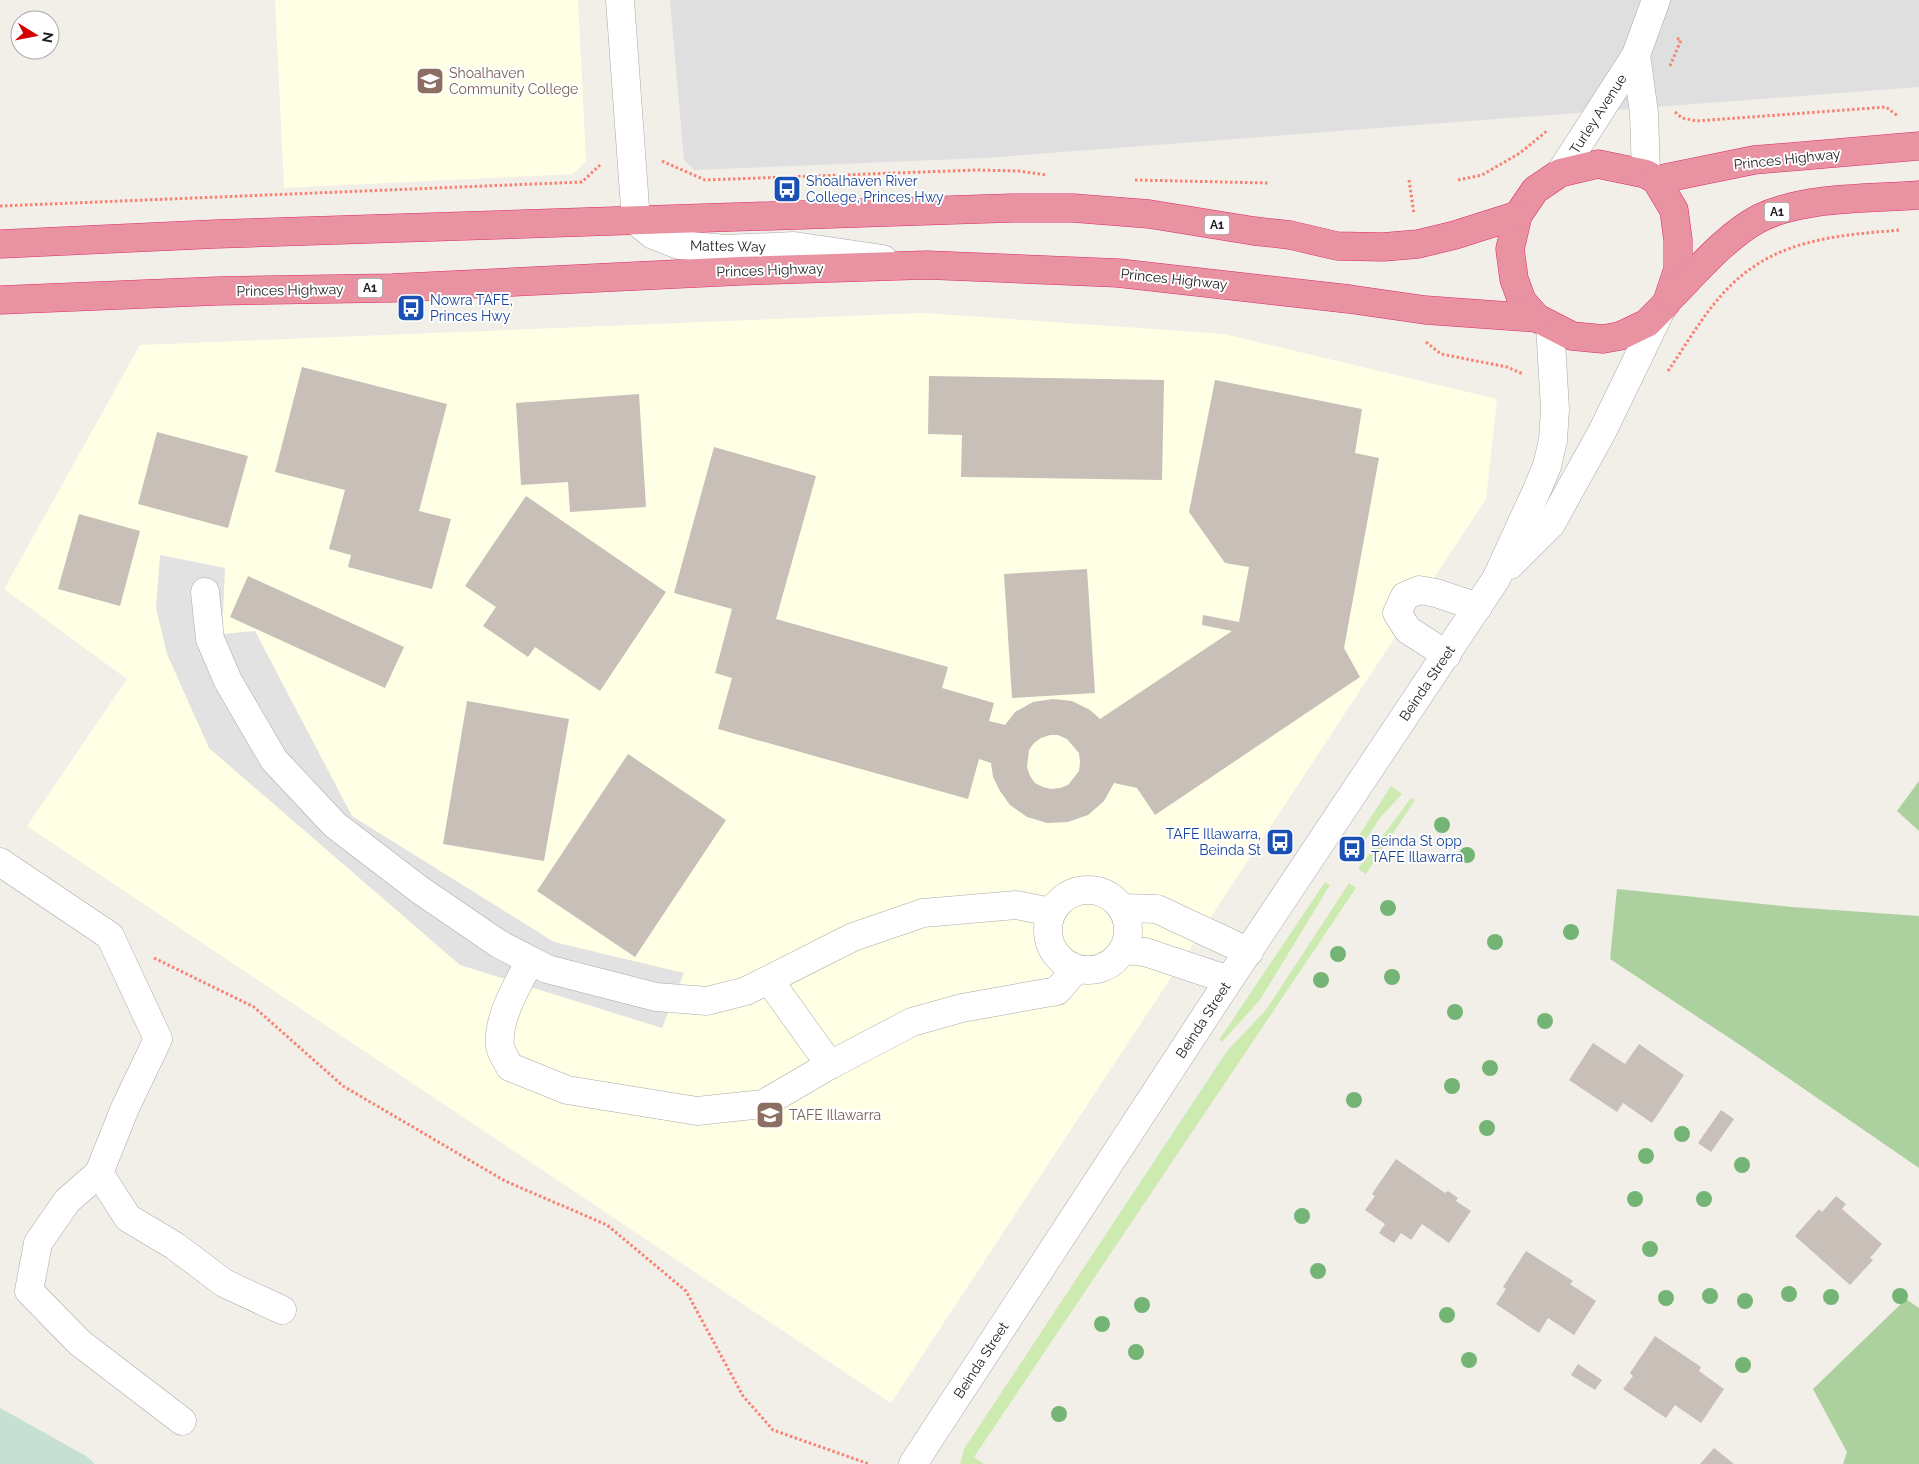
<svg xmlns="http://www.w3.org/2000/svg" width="1919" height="1464" font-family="Raleway,sans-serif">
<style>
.residential{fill:#e0dfdf}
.education{fill:#ffffe5}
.grass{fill:#cdebb0}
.forest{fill:#add19e}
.wetland{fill:#c6e0d4}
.parking{fill:#e2e2e2}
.building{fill:#c7bfb8;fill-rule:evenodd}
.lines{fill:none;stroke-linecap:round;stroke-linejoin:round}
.minor-casing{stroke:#a9a9a9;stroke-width:29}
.highway-casing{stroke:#dc2a67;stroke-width:29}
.path{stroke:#fa8072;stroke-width:3;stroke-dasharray:2.5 2.5;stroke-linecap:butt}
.minor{stroke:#fff;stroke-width:28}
.highway{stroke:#e892a2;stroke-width:28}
.tree{fill:#74b475}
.labels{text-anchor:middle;stroke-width:4;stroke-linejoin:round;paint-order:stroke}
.shield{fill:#fff;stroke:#646464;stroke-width:1}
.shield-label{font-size:12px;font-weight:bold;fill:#222}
.education-label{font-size:14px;fill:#785e54;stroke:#fff;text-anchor:start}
.street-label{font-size:14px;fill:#222;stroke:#fff}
.transit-label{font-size:14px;fill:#164399;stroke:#fff;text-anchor:start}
</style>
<rect width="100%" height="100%" fill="#f2efe9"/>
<polygon class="residential" points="670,0 1919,0 1919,87 984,158 695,170 684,160"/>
<g class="education">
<polygon points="275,0 578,0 586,161 573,174 284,188"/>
<polygon points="924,313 1224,334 1497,399 1486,499 891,1403 27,826 127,679 4,589 140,345"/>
</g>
<g class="grass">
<polygon points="1391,786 1402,794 1379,819 1365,841 1358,837"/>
<polygon points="1411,798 1415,800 1366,874 1358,869"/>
<polygon points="1325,882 1330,885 1260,1000 1222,1042 1219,1040"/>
<polygon points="1349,883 1356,888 974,1457 984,1464 960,1464 964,1449 1227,1051 1266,1010"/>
</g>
<g class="forest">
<polygon points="1919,781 1919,831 1897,811"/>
<polygon points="1617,889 1792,907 1919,916 1919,1168 1743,1047 1610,959"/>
<polygon points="1906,1299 1919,1308 1919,1464 1843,1464 1847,1452 1813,1389"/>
</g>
<polygon class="wetland" points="0,1408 86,1456 95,1464 0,1464"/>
<polygon class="parking" points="160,555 225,568 222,634 255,631 352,816 554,942 684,973 662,1028 460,965 209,748 167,654 156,608"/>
<g class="building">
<polygon points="302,367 447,404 419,511 451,519 432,589 348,567 351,555 329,549 345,490 275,472"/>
<polygon points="929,376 1164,380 1162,480 961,477 962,435 928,434"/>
<path d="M1215 380 1362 409 1355 453 1379 458 1344 648 1360 677 1155 815 1137 788 1114 783 1104 801 1088 815 1068 822 1047 823 1027 817 1010 805 1000 791 993 777 991 763 979 759 968 799 718 729 732 678 715 673 732 609 674 593 714 447 816 476 776 619 948 667 942 688 994 703 989 721 1005 725 1015 712 1033 702 1053 699 1072 701 1090 710 1100 719 1232 631 1202 625 1203 615 1239 622 1249 567 1225 563 1189 512ZM1050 735H1058L1067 739 1079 753 1080 762 1079 771 1068 785 1060 788 1051 789 1043 787 1035 783 1030 776 1027 767 1029 750 1034 743 1041 738Z"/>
<polygon points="639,394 646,507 570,512 568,482 521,485 516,403"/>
<polygon points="157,432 248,456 228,528 138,504"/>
<polygon points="526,496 666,592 600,691 535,647 528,657 483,626 496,607 465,586"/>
<polygon points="79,514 140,531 120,606 58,589"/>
<polygon points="1087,569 1095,693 1012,698 1004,574"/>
<polygon points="248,576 404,647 385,688 230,617"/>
<polygon points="467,701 569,719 544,861 443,844"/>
<polygon points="628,754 726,820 635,957 537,891"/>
<polygon points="1593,1043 1625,1064 1639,1044 1684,1075 1652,1123 1623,1103 1617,1112 1569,1080"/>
<polygon points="1721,1110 1734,1119 1711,1152 1698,1143"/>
<polygon points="1396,1159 1445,1193 1448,1191 1458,1198 1456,1201 1471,1211 1449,1243 1422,1224 1411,1240 1401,1233 1394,1243 1379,1233 1385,1224 1365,1210 1375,1196 1372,1194"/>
<polygon points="1836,1196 1846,1204 1842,1209 1882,1244 1870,1258 1873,1260 1850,1285 1795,1236 1819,1209 1822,1212"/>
<polygon points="1526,1251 1573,1281 1570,1284 1596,1301 1574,1335 1548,1318 1539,1333 1496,1304 1506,1289 1503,1287"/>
<polygon points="1655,1336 1701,1367 1699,1371 1724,1389 1701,1423 1675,1405 1666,1418 1623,1389 1633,1376 1630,1373"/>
<polygon points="1578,1364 1602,1380 1595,1390 1571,1375"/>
<polygon points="1714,1448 1734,1464 1700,1464"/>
</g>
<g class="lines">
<defs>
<g id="minor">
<polyline points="620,0 636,221 653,235 679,245 726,249 794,246 883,259"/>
<polyline points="1636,55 1644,113 1646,174"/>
<polyline points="1560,173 1636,55 1656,0"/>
<polyline points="1510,565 1551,524 1602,432 1662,308"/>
<polyline points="205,592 210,639 228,681 274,760 335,825 420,890 499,944 547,969 656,997 707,1001 746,991 853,937 923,913 1016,905 1052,912"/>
<polyline points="1447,655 1408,630 1397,613 1405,596 1419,590 1436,593 1478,607"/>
<polyline points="0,862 110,936 158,1039 125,1108 99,1173 128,1218 175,1246 224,1283 282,1310"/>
<circle cx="1088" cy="930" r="40"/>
<polyline points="1122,908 1157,909 1249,952"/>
<polyline points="1124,950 1145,952 1229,980"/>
<path d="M530 961C518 984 497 1018 500 1046 501 1053 507 1061 510 1067L567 1090 697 1111 763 1104 830 1065 912 1022 962 1008 1057 991 1076 969"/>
<polyline points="769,980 830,1065"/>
<polyline points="99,1173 67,1201 38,1243 29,1291 80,1343 182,1421"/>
<polyline points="913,1464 1229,980 1496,579 1536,492 1547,466 1553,440 1555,409 1550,325"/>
</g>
<g id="highway">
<polygon points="1598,164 1646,174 1656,180 1674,210 1678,240 1678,269 1667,302 1662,308 1647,323 1620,336 1603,339 1572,336 1537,318 1522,301 1514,279 1510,249 1518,215 1535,190 1560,173"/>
<polyline points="1656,180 1754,160 1919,146"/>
<polyline points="0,244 216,234 1012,208 1073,208 1149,214 1254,231 1290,235 1337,246 1383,247 1418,244 1455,235 1518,215"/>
<path d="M1671 297C1697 271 1727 235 1760 218 1805 196 1870 199 1919 195"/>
<polyline points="0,300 217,291 392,288 740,271 927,265 1118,273 1349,299 1425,310 1537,318"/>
</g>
</defs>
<use href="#minor" class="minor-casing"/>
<use href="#highway" class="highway-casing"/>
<g class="path">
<polyline points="1670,66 1681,40 1676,38"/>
<polyline points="1675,112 1682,118 1697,121 1886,107 1898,116"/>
<polyline points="662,161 705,180 977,170 1019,171 1046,175"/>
<polyline points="1135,180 1269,183"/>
<polyline points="1409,180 1414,214"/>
<polyline points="1458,180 1482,175 1520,153 1548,130"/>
<polyline points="0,206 582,182 600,165"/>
<polyline points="1426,342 1441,354 1507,367 1523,374"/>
<path d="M1668 371C1690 339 1710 302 1740 277 1786 238 1843 235 1900 230"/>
<polyline points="154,958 254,1007 343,1086 505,1181 607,1225 686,1291 743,1396 773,1430 869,1464"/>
</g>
<use href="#minor" class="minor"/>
<use href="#highway" class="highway"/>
</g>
<g class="tree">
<circle cx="1442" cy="825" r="8"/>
<circle cx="1467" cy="855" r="8"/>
<circle cx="1388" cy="908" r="8"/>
<circle cx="1571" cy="932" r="8"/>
<circle cx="1495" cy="942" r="8"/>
<circle cx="1338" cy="954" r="8"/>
<circle cx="1392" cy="977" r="8"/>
<circle cx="1321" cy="980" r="8"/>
<circle cx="1455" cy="1012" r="8"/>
<circle cx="1545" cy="1021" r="8"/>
<circle cx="1490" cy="1068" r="8"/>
<circle cx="1452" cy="1086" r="8"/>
<circle cx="1354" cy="1100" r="8"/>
<circle cx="1487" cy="1128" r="8"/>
<circle cx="1682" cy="1134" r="8"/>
<circle cx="1646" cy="1156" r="8"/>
<circle cx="1742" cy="1165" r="8"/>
<circle cx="1635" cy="1199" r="8"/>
<circle cx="1704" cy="1199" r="8"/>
<circle cx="1302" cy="1216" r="8"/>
<circle cx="1650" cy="1249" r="8"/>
<circle cx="1318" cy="1271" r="8"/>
<circle cx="1789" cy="1294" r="8"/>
<circle cx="1710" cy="1296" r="8"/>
<circle cx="1900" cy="1296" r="8"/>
<circle cx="1831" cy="1297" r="8"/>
<circle cx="1666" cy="1298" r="8"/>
<circle cx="1745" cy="1301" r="8"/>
<circle cx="1142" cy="1305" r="8"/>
<circle cx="1447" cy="1315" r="8"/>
<circle cx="1102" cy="1324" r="8"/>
<circle cx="1136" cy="1352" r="8"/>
<circle cx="1469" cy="1360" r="8"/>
<circle cx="1743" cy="1365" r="8"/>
<circle cx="1059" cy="1414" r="8"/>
</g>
<defs>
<symbol id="university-square" viewBox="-11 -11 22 22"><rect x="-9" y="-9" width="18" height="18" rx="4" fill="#8d6e63" stroke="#fff"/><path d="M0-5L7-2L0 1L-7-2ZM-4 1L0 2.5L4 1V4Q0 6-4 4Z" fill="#fff"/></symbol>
<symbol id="bus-square" viewBox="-11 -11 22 22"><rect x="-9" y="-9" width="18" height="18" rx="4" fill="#1a4fb4" stroke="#fff"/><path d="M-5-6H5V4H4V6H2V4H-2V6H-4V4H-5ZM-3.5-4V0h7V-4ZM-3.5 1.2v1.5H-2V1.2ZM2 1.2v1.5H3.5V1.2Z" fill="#fff"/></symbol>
</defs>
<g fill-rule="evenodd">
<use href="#university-square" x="414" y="65" width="32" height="32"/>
<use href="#bus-square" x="771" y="173" width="32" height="32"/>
<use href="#bus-square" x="395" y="292" width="32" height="32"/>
<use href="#bus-square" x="1264" y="826" width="32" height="32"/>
<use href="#bus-square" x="1336" y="833" width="32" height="32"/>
<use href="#university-square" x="754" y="1099" width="32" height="32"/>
</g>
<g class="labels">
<g class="shield">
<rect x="1764.5" y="202.5" width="25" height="19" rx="4"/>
<rect x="1204.5" y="215.5" width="25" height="19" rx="4"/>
<rect x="357.5" y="278.5" width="25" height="19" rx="4"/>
</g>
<g class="shield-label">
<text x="1777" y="216">A1</text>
<text x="1217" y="229">A1</text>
<text x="370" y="292">A1</text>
</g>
<g class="education-label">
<text x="449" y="78">Shoalhaven<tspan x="449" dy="16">Community College</tspan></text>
<text x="789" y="1120">TAFE Illawarra</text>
</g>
<g class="street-label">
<text transform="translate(1598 114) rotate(-57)" y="5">Turley Avenue</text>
<text transform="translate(1787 159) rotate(-6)" y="5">Princes Highway</text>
<text transform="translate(728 246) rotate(1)" y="5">Mattes Way</text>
<text transform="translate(770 270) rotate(-2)" y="5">Princes Highway</text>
<text transform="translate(1174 279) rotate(6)" y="5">Princes Highway</text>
<text transform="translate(290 290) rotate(-1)" y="5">Princes Highway</text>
<text transform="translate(1427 683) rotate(-56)" y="5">Beinda Street</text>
<text transform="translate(1203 1020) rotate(-57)" y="5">Beinda Street</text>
<text transform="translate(981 1360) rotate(-57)" y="5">Beinda Street</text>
</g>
<g class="transit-label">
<text x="806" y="186">Shoalhaven River<tspan x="806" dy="16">College, Princes Hwy</tspan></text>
<text x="430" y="305">Nowra TAFE,<tspan x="430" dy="16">Princes Hwy</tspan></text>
<text x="1261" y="839" text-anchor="end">TAFE Illawarra,<tspan x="1261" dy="16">Beinda St</tspan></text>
<text x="1371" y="846">Beinda St opp<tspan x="1371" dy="16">TAFE Illawarra</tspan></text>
</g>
</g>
<g transform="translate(35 35) rotate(100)"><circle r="24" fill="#ffffff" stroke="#a7a7a7"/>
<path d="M0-4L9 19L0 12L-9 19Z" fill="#d40000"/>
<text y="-8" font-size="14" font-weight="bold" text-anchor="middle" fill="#222222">N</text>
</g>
</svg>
